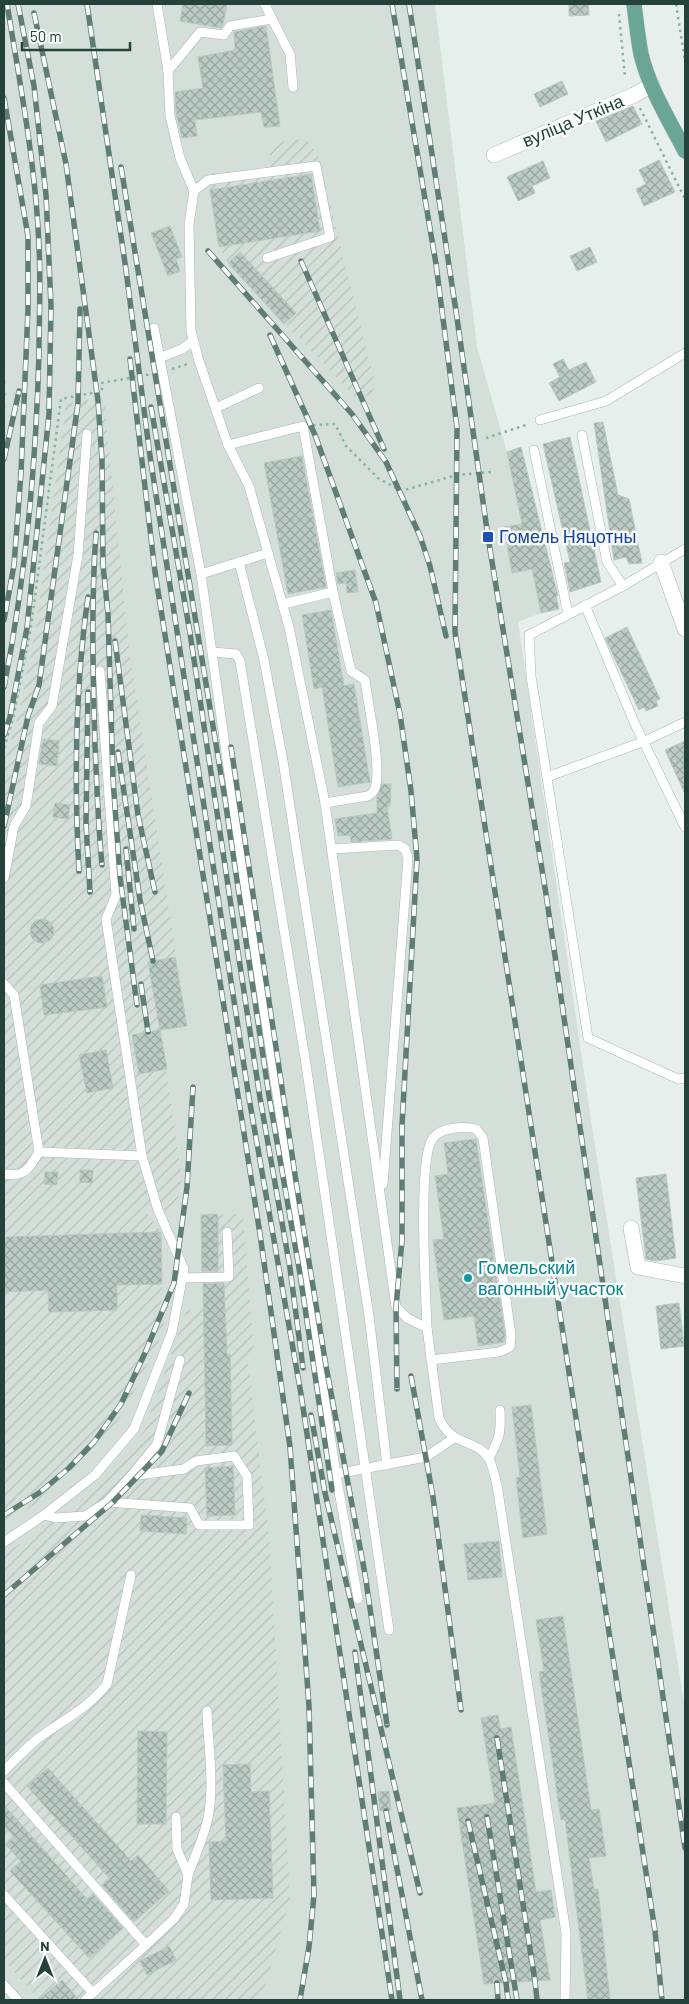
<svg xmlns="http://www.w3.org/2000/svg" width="689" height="2004" font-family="Barlow,sans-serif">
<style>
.built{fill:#d4dfda}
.industrial{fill:url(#industrial-furrows)}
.building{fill:url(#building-cross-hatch);stroke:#b8c9c2}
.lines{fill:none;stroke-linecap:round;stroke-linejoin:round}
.service-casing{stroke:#a8b8b2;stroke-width:10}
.minor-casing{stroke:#a8b8b2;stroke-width:16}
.primary-casing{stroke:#c2cac8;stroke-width:16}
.path{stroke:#86b3a5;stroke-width:2.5;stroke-dasharray:2.5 4;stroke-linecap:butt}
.service{stroke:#fff;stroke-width:9}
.minor{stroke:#fff;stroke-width:15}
.primary{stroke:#6aa596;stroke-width:15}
.rail-casing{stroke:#5f7d75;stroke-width:5.5}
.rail{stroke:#f7fbf9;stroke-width:4;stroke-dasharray:11;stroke-linecap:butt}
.transit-dot{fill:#1a4fb4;stroke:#f7fbf9;stroke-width:2}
.culture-dot{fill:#0f9aa8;stroke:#f7fbf9;stroke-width:2}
.labels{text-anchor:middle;stroke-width:5;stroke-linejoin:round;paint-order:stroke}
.street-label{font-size:18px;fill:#24423a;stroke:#f7fbf9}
.transit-label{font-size:18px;fill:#164399;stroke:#f7fbf9;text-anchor:start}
.culture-label{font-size:18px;fill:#0d838f;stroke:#f7fbf9;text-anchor:start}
</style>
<defs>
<pattern id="industrial-furrows" width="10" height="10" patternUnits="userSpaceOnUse" patternTransform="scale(1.25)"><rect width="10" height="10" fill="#d4dfda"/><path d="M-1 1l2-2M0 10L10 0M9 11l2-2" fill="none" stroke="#b6c1bc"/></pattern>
<pattern id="building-cross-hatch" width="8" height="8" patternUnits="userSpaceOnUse" patternTransform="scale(1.25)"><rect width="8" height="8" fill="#bbcac4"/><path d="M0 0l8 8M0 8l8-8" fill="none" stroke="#98a6a0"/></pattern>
</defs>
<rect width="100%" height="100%" fill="#e6efeb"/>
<polygon class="built" points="4,4 435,4 477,347 507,452 541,613 518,622 592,1127 685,1709 685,2000 4,2000 4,415 8,400 4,358"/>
<g class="industrial">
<polygon points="306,138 318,156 375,384 372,394 357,399 228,263 219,247 207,174 271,167 269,144"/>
<polygon points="4,358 8,400 4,415"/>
<polygon points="104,398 129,650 187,1026 160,1030 182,1178 176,1211 144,1209 161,1232 162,1282 161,1303 169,1307 159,1341 124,1412 93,1454 63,1485 4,1526 4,763 21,704 36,626 66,404 88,400 98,401"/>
<polygon points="243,1214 254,1355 247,1356 269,1536 290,1899 261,2000 39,2000 4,1960 4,1554 47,1526 56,1518 93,1491 144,1431 186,1312 196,1307 203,1307 201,1215"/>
</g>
<g class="building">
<polygon points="183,4 227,4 223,25 221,28 180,21"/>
<polygon points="569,4 588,4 589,15 569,16"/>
<polygon points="266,26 280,126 264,127 261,112 195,120 197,136 182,138 176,113 175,92 203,88 198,57 235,50 234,32"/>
<polygon points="562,81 568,94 540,107 534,94"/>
<polygon points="633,106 642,124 606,142 596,121"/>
<polygon points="659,160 675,192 644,206 636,189 646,184 639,170"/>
<polygon points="543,161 550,178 532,186 535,193 518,201 507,177"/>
<polygon points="311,174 320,231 219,247 210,190"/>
<polygon points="170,226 182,257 176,259 180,271 168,276 151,233"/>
<polygon points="590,247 597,262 577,271 570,256"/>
<polygon points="240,252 296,313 284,324 228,263"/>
<polygon points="563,359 569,370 586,362 596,382 559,401 549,383 560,377 553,364"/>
<polygon points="603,422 618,495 629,499 642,563 629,564 626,557 614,560 594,423"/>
<polygon points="570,437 601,582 570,592 564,563 570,562 543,444"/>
<polygon points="521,447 558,596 556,596 559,609 541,613 532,569 512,573 504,527 522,524 507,452"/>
<polygon points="302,456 326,587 288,594 264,463"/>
<polygon points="355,570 358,592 347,593 346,583 338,584 336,573"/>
<polygon points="331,610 344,686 354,684 370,782 338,787 322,687 314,689 302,615"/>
<polygon points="627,627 660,699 656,701 658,706 646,711 644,707 639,710 605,638"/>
<polygon points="43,739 59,741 57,766 39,764"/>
<polygon points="685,741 685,794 665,750"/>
<polygon points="382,784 391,784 390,806 387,806 392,839 351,842 350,835 338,836 335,819 377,813 377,797"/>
<polygon points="55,803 70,805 68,819 53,817"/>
<circle cx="42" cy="931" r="12"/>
<polygon points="175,957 187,1026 160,1030 148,962"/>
<polygon points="102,976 107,1007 44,1015 40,985"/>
<polygon points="160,1030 167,1069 139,1074 132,1035"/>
<polygon points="106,1050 113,1088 87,1093 79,1055"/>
<polygon points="476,1139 505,1335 504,1342 478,1346 474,1316 444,1320 433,1240 444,1239 435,1176 448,1174 444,1143"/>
<polygon points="80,1170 93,1170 92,1183 80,1182"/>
<polygon points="45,1172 58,1172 57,1185 44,1184"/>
<polygon points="666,1174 676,1258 655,1261 646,1259 636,1178"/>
<polygon points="218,1214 218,1271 202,1271 201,1215"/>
<polygon points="161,1232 162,1284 117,1285 117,1310 49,1312 48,1290 4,1292 4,1237"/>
<polygon points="224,1283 227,1355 230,1355 232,1445 206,1446 203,1284"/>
<polygon points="679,1303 684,1346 661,1349 656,1306"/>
<polygon points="531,1405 547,1534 523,1538 516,1478 520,1477 512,1407"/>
<polygon points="233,1466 235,1515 207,1516 205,1468"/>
<polygon points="141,1515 187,1518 186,1534 140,1531"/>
<polygon points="499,1541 502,1577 468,1580 464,1544"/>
<polygon points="563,1616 591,1810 599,1809 606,1856 589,1858 594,1889 598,1889 610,2000 588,2000 565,1819 561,1820 539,1672 544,1671 536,1620"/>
<polygon points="498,1715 500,1729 511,1727 536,1892 551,1890 555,1917 540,1920 550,1980 484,1984 457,1808 495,1803 481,1718"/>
<polygon points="138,1731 167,1732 166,1824 137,1824"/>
<polygon points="250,1764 251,1792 269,1791 273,1898 211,1900 209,1842 226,1841 223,1765"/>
<polygon points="48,1768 131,1861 138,1855 169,1891 134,1922 102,1885 110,1879 27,1786"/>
<polygon points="389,1791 391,1810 380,1811 378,1792"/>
<polygon points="4,1805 87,1899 93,1894 123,1928 89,1958 10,1871 21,1861 6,1845 14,1837 4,1826"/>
<polygon points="169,1946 176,1960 147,1975 140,1961"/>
<polygon points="62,1980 79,2000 39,2000"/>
</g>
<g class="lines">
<defs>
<g id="service">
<polyline points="157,4 168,71"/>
<polyline points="265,4 272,19"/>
<path d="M293 87 290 54 272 19 230 26 224 35 200 32 168 71 170 116 180 158 194 191 189 224 191 331 199 361 228 445 249 486 289 627 325 803 396 1307 407 1318 427 1328 439 1418C451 1447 478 1439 489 1459 493 1467 495 1477 497 1485L566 1933 565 2000"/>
<polyline points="194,191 208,180 316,166 330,237 267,258"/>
<polyline points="154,328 201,574 268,553"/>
<polyline points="159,358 182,349 193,341"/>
<polyline points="216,408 259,388"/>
<polyline points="540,420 606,401 685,353"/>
<polyline points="582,435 607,562 623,586"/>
<path d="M228 445 303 426 333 592 351 671 365 680C368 704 382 768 375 788 374 792 371 794 368 796L325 803"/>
<polyline points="534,450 568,614"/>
<polyline points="685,549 623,586 529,635 531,676 588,1038 678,1079 685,1078"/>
<polyline points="239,562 264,660 283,761 369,1316 387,1465"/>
<polyline points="201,574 243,874 336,1474 426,1457 454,1438"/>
<polyline points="283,604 333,592"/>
<polyline points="585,605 634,722 685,827"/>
<polyline points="212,652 236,654 240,661 305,1058 389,1630"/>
<polyline points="547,777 645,741 685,722"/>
<polyline points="332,849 398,845 405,849 408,858 383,1184"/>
<polyline points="4,878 14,826 26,806 39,723 52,706 78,555 87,434"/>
<polyline points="4,984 14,995 39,1152 142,1156"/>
<path d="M4 1174C25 1177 29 1169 39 1152"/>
<polyline points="182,1278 229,1277 227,1232"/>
<path d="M427 1328C426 1297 417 1157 433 1138 442 1127 464 1126 476 1129L483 1138 511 1335 510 1347 499 1352 431 1360"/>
<path d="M489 1458C500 1438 501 1433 500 1410"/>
<polyline points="336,1474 358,1599"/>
<polyline points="107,1502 131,1476"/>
<polyline points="44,1515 56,1518 85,1516 107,1502 190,1508 199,1525 249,1525 247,1476 234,1456 196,1461 184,1469 131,1476 157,1444 180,1360"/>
<polyline points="4,1542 44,1515 95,1475 134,1429 172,1332 184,1269 158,1210 142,1156 106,919 116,895 100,671"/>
<path d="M4 1771C14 1761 24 1750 35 1741 59 1722 88 1709 107 1684L131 1575"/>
<polyline points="4,1783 146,1945 85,2000"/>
<path d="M188 1875C195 1855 206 1834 209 1812 214 1780 208 1744 207 1711"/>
<polyline points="4,1895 93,1993"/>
<polyline points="146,1945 174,1919 184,1904 188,1875 177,1849 176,1817"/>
<polyline points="4,1985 18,2000"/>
</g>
<g id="minor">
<polyline points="494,155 634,95 652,85"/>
<polyline points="661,562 685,629"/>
<polyline points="631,1228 638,1267 685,1276"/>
</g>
<path id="primary" d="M634 4C636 21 638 38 641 54 649 88 669 120 685 151"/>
</defs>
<use href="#service" class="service-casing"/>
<use href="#minor" class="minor-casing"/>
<use href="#primary" class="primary-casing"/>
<g class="path">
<polyline points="676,4 685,61"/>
<polyline points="619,14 625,77"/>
<polyline points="640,108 685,199"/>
<polyline points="172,369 188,364"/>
<polyline points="313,425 335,424 346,446 378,478 401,491 457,475 491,472"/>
<polyline points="486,438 529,424"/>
<polyline points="4,748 13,719 31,627 61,399 102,391 102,383 152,374"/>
</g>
<use href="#service" class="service"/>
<use href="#minor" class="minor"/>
<use href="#primary" class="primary"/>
<defs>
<g id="rail">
<polyline points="87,4 126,270 150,456 249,1098 301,1394 392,2000"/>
<polyline points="392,4 436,264 457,428 455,632 655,1931 662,2000"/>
<polyline points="409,4 456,311 488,537 546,894 685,1848"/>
<polyline points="34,13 66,164 98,401 102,460 103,565 108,614 113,779 120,877 137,1005"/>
<polyline points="4,98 28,236 28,309 21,473 14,565 4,620"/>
<polyline points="121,167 224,793 269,1096 300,1274 332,1490"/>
<polyline points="208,251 352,414 386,462 420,536 430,566 446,636"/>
<polyline points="301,261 384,449"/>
<polyline points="270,335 315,435 376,603 400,714 411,791 417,859 402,1125 402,1240 396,1307 397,1389"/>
<polyline points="130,359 155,572 260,1234 290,1447 309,1706 314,1895 309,1947 300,2000"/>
<polyline points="151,407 190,633 260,1098 290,1268 303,1368"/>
<polyline points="4,459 19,391"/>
<path d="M96 533C91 604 93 675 95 746 97 786 98 825 102 865"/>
<polyline points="115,641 138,815 155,892"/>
<path d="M4 687C26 576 36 465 39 353 39 318 41 282 39 247 36 167 20 83 7 4"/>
<polyline points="88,692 86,824 90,892"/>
<polyline points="4,735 10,717 27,628 49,414 51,306 46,195 34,86 18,4"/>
<polyline points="231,747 297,1188 326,1366 365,1574 387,1725"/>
<polyline points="118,752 140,900 153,961"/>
<polyline points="4,826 28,716 39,685 78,403 80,309"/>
<polyline points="126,849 134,929"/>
<path d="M79 871C74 779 75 688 88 597"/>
<polyline points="141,984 148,1032"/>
<polyline points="411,1376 433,1497 461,1710"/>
<polyline points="311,1415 325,1493 420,1893"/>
<polyline points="4,1515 39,1493 69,1468 94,1442 121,1404 145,1353 174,1283 187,1187 193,1087"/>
<polyline points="4,1595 113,1502 162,1451 189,1393"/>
<polyline points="355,1652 400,2000"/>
<polyline points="497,1738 535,1981 537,2000"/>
<polyline points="386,1811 422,2000"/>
<polyline points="487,1817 517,2000"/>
<polyline points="468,1821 506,1983 508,2000"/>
<polyline points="497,1983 498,2000"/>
</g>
</defs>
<use href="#rail" class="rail-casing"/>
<use href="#rail" class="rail"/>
</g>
<rect class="transit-dot" x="482" y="531" width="12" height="12" rx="2.5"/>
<circle class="culture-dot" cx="468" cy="1278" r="5"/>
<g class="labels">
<g class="street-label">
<text transform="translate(573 121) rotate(-23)" y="6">вуліца Уткіна</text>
</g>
<g class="transit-label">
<text x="499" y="543">Гомель Няцотны</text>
</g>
<g class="culture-label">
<text x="478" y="1274">Гомельский<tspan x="478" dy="21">вагонный участок</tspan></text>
</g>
</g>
<rect width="689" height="2004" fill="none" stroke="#24423a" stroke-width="10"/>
<g transform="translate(45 1959)" stroke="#f7fbf9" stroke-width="4" paint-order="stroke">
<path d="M0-4L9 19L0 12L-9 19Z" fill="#24423a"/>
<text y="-8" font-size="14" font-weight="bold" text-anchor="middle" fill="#24423a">N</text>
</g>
<path d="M22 42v8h108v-8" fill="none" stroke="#24423a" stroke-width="2.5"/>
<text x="30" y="42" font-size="15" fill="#24423a" stroke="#f7fbf9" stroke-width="4" paint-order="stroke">50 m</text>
</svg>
